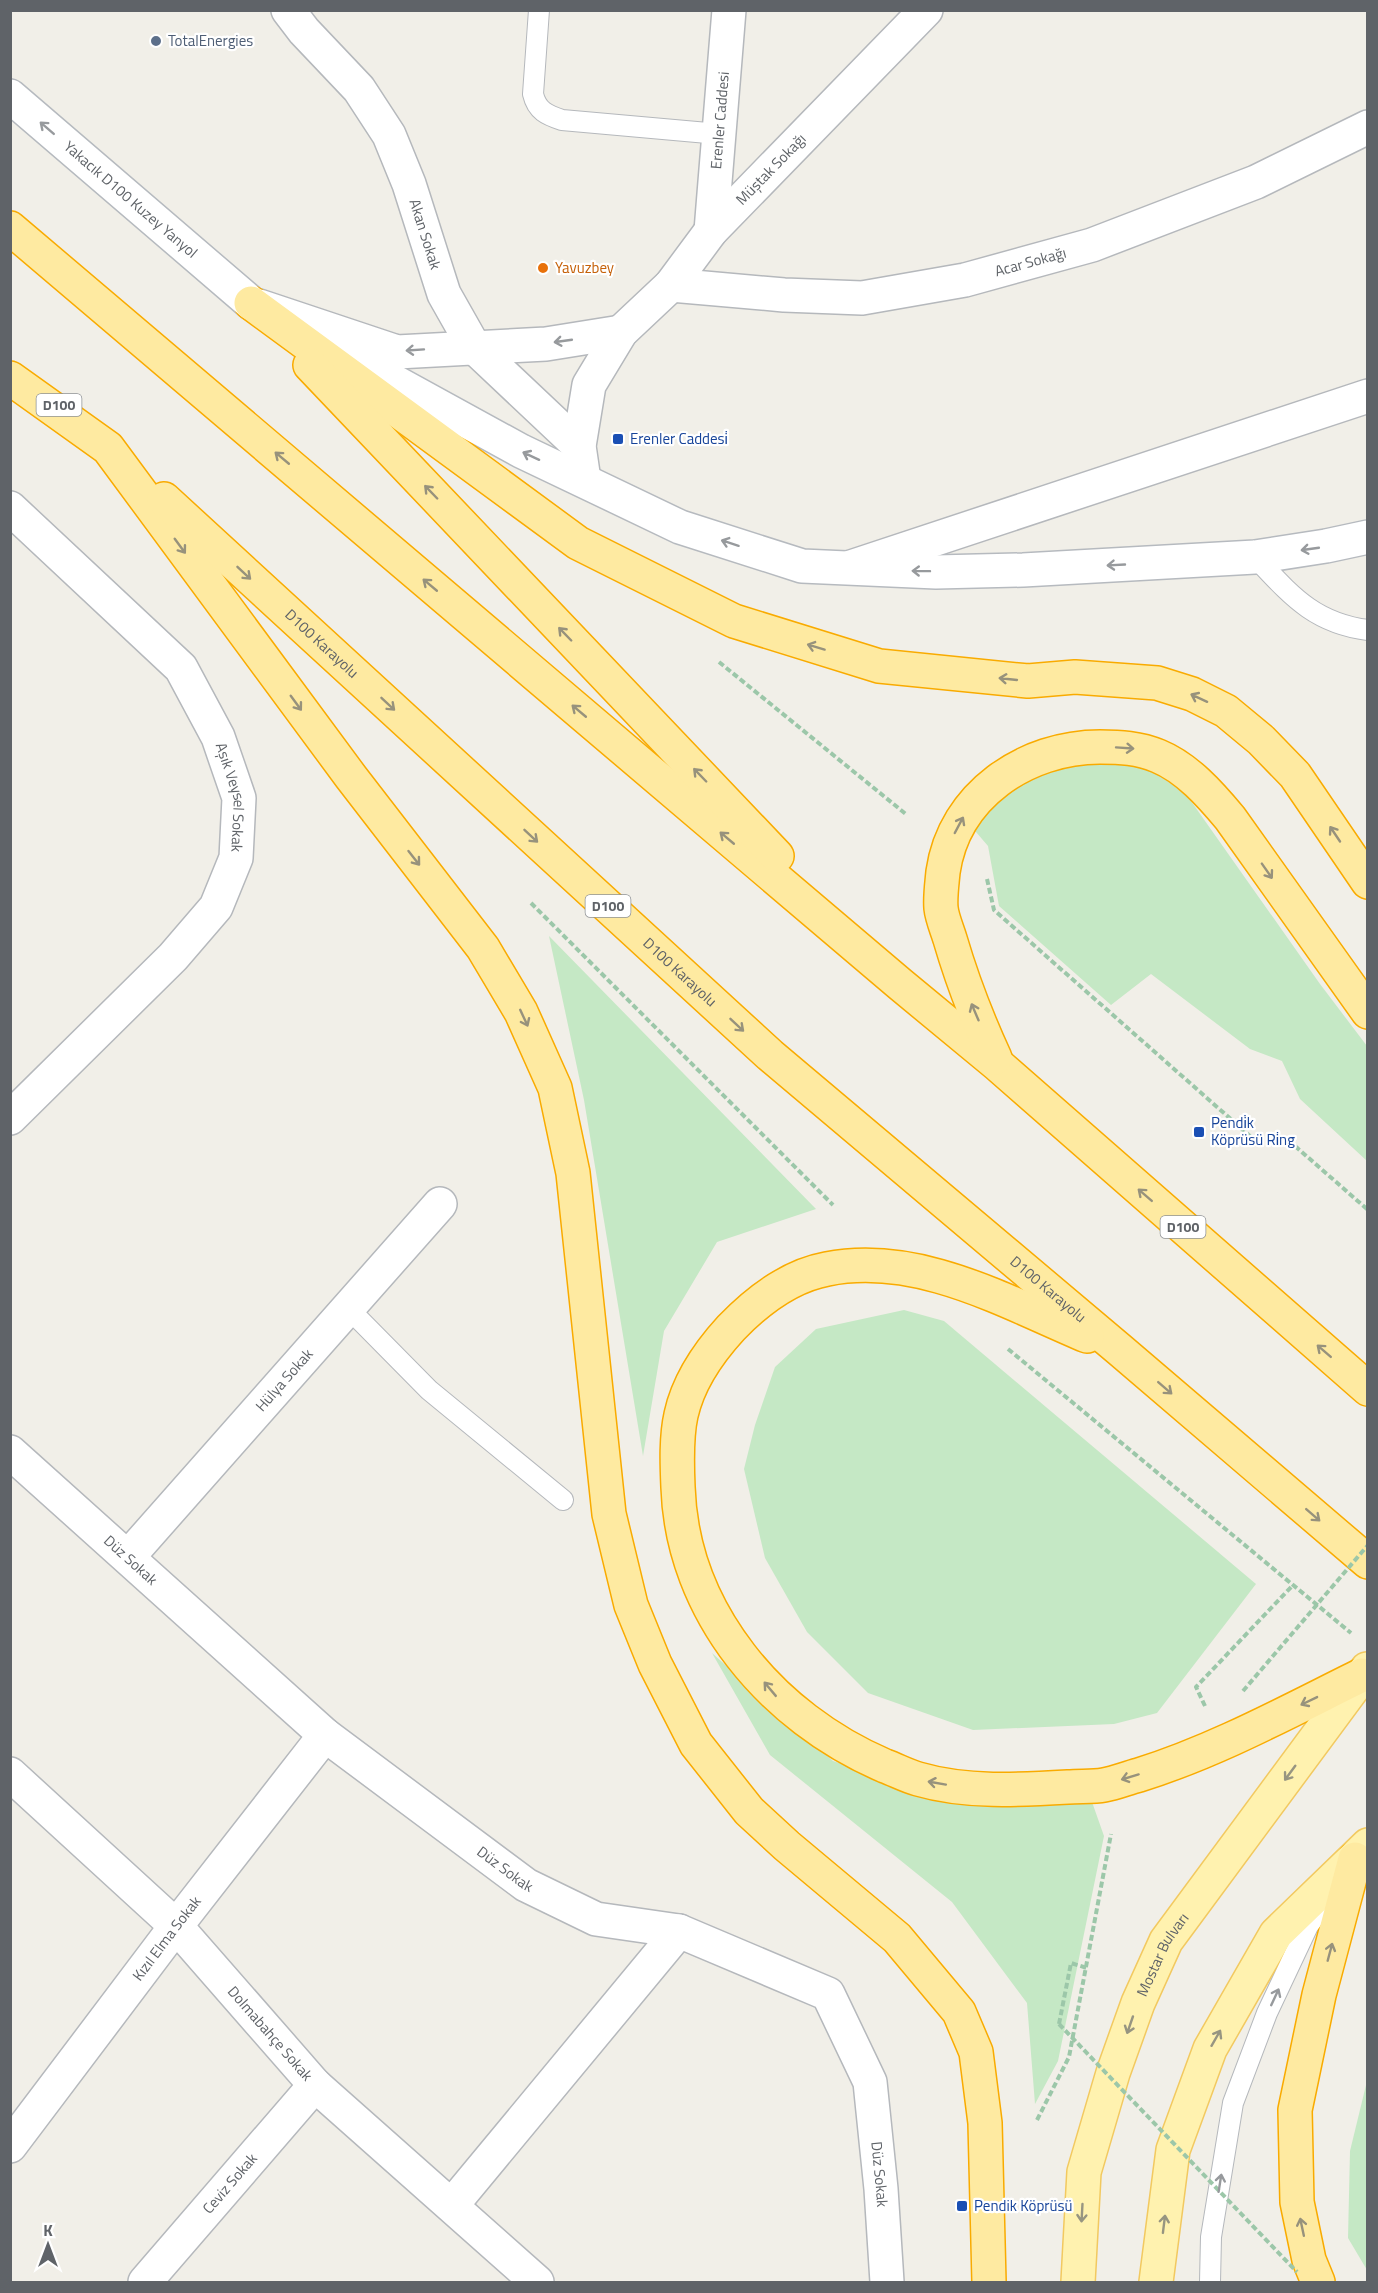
<svg xmlns="http://www.w3.org/2000/svg" width="1378" height="2293" font-family="'Titillium Web',sans-serif">
<style>
.green{fill:#c5e8c5}
.lines{fill:none;stroke-linecap:round;stroke-linejoin:round}
.service-casing{stroke:#b5b8bc;stroke-width:22}
.minor-casing{stroke:#b5b8bc;stroke-width:36}
.tertiary-casing{stroke:#b5b8bc;stroke-width:36}
.secondary-casing{stroke:#b6babf;stroke-width:36}
.primary-casing{stroke:#f2c960;stroke-width:36}
.trunk-casing{stroke:#f9ab00;stroke-width:36}
.path{stroke:#9cc7a9;stroke-width:4;stroke-dasharray:6 3;stroke-linecap:butt}
.service{stroke:#fff;stroke-width:20}
.minor{stroke:#fff;stroke-width:33}
.tertiary{stroke:#fff;stroke-width:33}
.secondary{stroke:#fff;stroke-width:33}
.primary{stroke:#fff2af;stroke-width:33}
.trunk{stroke:#feeaa1;stroke-width:33}
.path-bridge{stroke:#9cc7a9;stroke-width:4;stroke-dasharray:6 3;stroke-linecap:butt}
.oneway{stroke:#979a9d}
.oneway2{stroke:#97927c}
.oneway3{stroke:#979581}
.service-dot{fill:#5c6f8a;stroke:#fff;stroke-width:2}
.food-dot{fill:#e8710a;stroke:#fff;stroke-width:2}
.transit-dot{fill:#1a4fb4;stroke:#fff;stroke-width:2}
.labels{text-anchor:middle;stroke-width:4.5;stroke-linejoin:round;paint-order:stroke}
.shield{fill:#fff;stroke:#8f9295;stroke-width:1.5}
.shield-label{font-size:14px;font-weight:bold;fill:#5f6368}
.service-label{font-size:15px;fill:#4e5e75;stroke:#fff;text-anchor:start}
.street-label{font-size:15px;fill:#5f6368;stroke:#fff}
.food-label{font-size:15px;fill:#c56008;stroke:#fff;text-anchor:start}
.transit-label{font-size:15px;fill:#164399;stroke:#fff;text-anchor:start}
</style>
<rect width="100%" height="100%" fill="#f1efe8"/>
<g class="green">
<polygon points="1078,753 1145,766 1186,794 1320,984 1367,1046 1367,1161 1300,1099 1282,1061 1250,1049 1151,974 1111,1005 999,906 988,846 970,825 1011,777"/>
<polygon points="549,936 816,1209 717,1242 664,1331 643,1456 584,1100"/>
<polygon points="904,1310 944,1321 1256,1584 1157,1713 1114,1724 973,1730 868,1693 807,1632 765,1558 744,1469 755,1425 775,1367 816,1329"/>
<polygon points="712,1653 833,1761 964,1804 1092,1802 1104,1836 1058,2061 1035,2104 1027,2003 952,1902 770,1755"/>
<polygon points="1367,2081 1367,2270 1348,2238 1350,2151"/>
</g>
<g class="lines">
<defs>
<g id="service">
<path d="M539 10 533 94C537 111 547 115 562 120L719 134"/>
<path d="M1255 557C1290 594 1313 623 1368 630"/>
<polyline points="348,1308 429,1390 563,1500"/>
<polyline points="1210,2282 1211,2237 1233,2103 1267,2013 1308,1926 1323,1905"/>
</g>
<g id="minor">
<path id="s1" d="M288 10 304 31 359 89 389 135 409 184 444 294 474 347 579 446"/>
<path id="s2" d="M711 231 729 10"/>
<path id="s3" d="M671 285 784 295 862 298 965 280 1092 245 1256 182 1368 127"/>
<polyline points="259,306 397,352 546,344 621,332"/>
<path id="s4" d="M584 480 579 446 589 385 621 332 671 285 711 231 926 10"/>
<polyline points="851,567 1368,396"/>
<path id="s5" d="M10 1452 325 1735 526 1885 596 1919 679 1931 828 1994 870 2082 881 2189 887 2282"/>
<path id="s6" d="M128 1557 440 1204"/>
<path id="s7" d="M10 1774 176 1926 315 2085 537 2282"/>
<path id="s8" d="M10 2146 176 1926 325 1735"/>
<polyline points="452,2205 679,1931"/>
<path id="s9" d="M145 2282 315 2085"/>
</g>
<g id="tertiary">
<path id="s10" d="M10 508 181 668 218 737 239 798 236 858 216 907 173 957 10 1118"/>
</g>
<g id="secondary">
<path id="s11" d="M10 96 251 303 276 317"/>
<polyline points="324,343 521,451 680,527 802,566 936,572 1023,570 1255,557 1326,546 1368,537"/>
</g>
<g id="primary">
<path id="s12" d="M1078 2282 1084 2172 1113 2073 1138 2003 1166 1941 1367 1669"/>
<polyline points="1156,2282 1173,2150 1210,2049 1276,1934 1368,1845"/>
</g>
<g id="trunk">
<polyline points="10,228 900,984 998,1065 1368,1389"/>
<polyline points="251,303 578,543 734,621 879,666 1028,681 1075,677 1157,683 1192,694 1226,711 1261,740 1295,775 1368,882"/>
<polyline points="310,365 777,856"/>
<polyline points="10,378 108,448 351,777 483,948 521,1012 555,1088 573,1173 609,1514 631,1605 655,1664 696,1744 749,1811 787,1846 897,1938 959,2012 976,2052 985,2123 989,2282"/>
<path id="s13" d="M164 499 770 1055 1120 1350 1368 1562"/>
<path d="M995 1058C977 1019 962 980 950 939 947 929 942 918 941 908 940 897 942 883 943 872 954 795 1026 747 1100 747 1120 747 1139 748 1158 756 1187 768 1210 794 1230 818L1368 1012"/>
<path d="M1087 1336C1006 1302 918 1251 827 1269 789 1276 757 1301 731 1328 709 1352 688 1383 681 1415 676 1437 677 1464 678 1487 682 1612 772 1718 885 1766 896 1770 907 1776 918 1779 966 1793 1019 1790 1068 1787 1080 1786 1093 1787 1104 1785 1116 1783 1127 1778 1139 1775 1216 1751 1289 1711 1362 1675"/>
<polyline points="1318,2282 1309,2260 1297,2202 1295,2110 1319,1995 1355,1859"/>
</g>
</defs>
<use href="#service" class="service-casing"/>
<use href="#minor" class="minor-casing"/>
<use href="#tertiary" class="tertiary-casing"/>
<use href="#secondary" class="secondary-casing"/>
<use href="#primary" class="primary-casing"/>
<use href="#trunk" class="trunk-casing"/>
<g class="path">
<polyline points="719,662 907,815"/>
<polyline points="987,879 994,910 1259,1144"/>
<polyline points="531,903 833,1205"/>
<polyline points="1295,1146 1368,1210"/>
<polyline points="1008,1349 1351,1633"/>
<polyline points="1205,1706 1196,1687 1293,1585"/>
<polyline points="1059,2024 1071,1963 1087,1968"/>
<polyline points="1037,2120 1069,2057 1111,1834"/>
</g>
<use href="#service" class="service"/>
<use href="#minor" class="minor"/>
<use href="#tertiary" class="tertiary"/>
<use href="#secondary" class="secondary"/>
<use href="#primary" class="primary"/>
<use href="#trunk" class="trunk"/>
<g class="path-bridge">
<polyline points="1243,1691 1368,1545"/>
<polyline points="1059,2024 1297,2272"/>
</g>
</g>
<defs><path id="oneway-shaft" d="M-6 0H5M1.5-3L5.5 0L1.5 3" fill="none" stroke-width="1.6" stroke-linecap="round" stroke-linejoin="round" transform="scale(1.5)"/></defs>
<g class="oneway">
<use href="#oneway-shaft" transform="translate(47 128) rotate(-139)"/>
<use href="#oneway-shaft" transform="translate(563 341) rotate(172)"/>
<use href="#oneway-shaft" transform="translate(415 350) rotate(176)"/>
<use href="#oneway-shaft" transform="translate(531 456) rotate(-155)"/>
<use href="#oneway-shaft" transform="translate(730 543) rotate(-162)"/>
<use href="#oneway-shaft" transform="translate(1310 549) rotate(172)"/>
<use href="#oneway-shaft" transform="translate(1116 565) rotate(177)"/>
<use href="#oneway-shaft" transform="translate(921 571) rotate(-179)"/>
<use href="#oneway-shaft" transform="translate(1275 1997) rotate(-65)"/>
<use href="#oneway-shaft" transform="translate(1220 2183) rotate(-81)"/>
</g>
<g class="oneway2">
<use href="#oneway-shaft" transform="translate(282 458) rotate(-140)"/>
<use href="#oneway-shaft" transform="translate(431 492) rotate(-134)"/>
<use href="#oneway-shaft" transform="translate(180 546) rotate(54)"/>
<use href="#oneway-shaft" transform="translate(244 573) rotate(43)"/>
<use href="#oneway-shaft" transform="translate(430 585) rotate(-140)"/>
<use href="#oneway-shaft" transform="translate(565 634) rotate(-134)"/>
<use href="#oneway-shaft" transform="translate(816 647) rotate(-163)"/>
<use href="#oneway-shaft" transform="translate(1008 679) rotate(-174)"/>
<use href="#oneway-shaft" transform="translate(1199 698) rotate(-155)"/>
<use href="#oneway-shaft" transform="translate(296 703) rotate(54)"/>
<use href="#oneway-shaft" transform="translate(388 704) rotate(43)"/>
<use href="#oneway-shaft" transform="translate(579 711) rotate(-140)"/>
<use href="#oneway-shaft" transform="translate(1125 748) rotate(4)"/>
<use href="#oneway-shaft" transform="translate(700 775) rotate(-134)"/>
<use href="#oneway-shaft" transform="translate(959 825) rotate(-62)"/>
<use href="#oneway-shaft" transform="translate(1335 834) rotate(-124)"/>
<use href="#oneway-shaft" transform="translate(531 836) rotate(43)"/>
<use href="#oneway-shaft" transform="translate(727 838) rotate(-140)"/>
<use href="#oneway-shaft" transform="translate(414 858) rotate(52)"/>
<use href="#oneway-shaft" transform="translate(1267 871) rotate(55)"/>
<use href="#oneway-shaft" transform="translate(975 1012) rotate(-113)"/>
<use href="#oneway-shaft" transform="translate(524 1018) rotate(65)"/>
<use href="#oneway-shaft" transform="translate(737 1025) rotate(43)"/>
<use href="#oneway-shaft" transform="translate(1145 1195) rotate(-139)"/>
<use href="#oneway-shaft" transform="translate(1324 1351) rotate(-139)"/>
<use href="#oneway-shaft" transform="translate(1165 1388) rotate(41)"/>
<use href="#oneway-shaft" transform="translate(1313 1515) rotate(41)"/>
<use href="#oneway-shaft" transform="translate(770 1689) rotate(-130)"/>
<use href="#oneway-shaft" transform="translate(1309 1701) rotate(154)"/>
<use href="#oneway-shaft" transform="translate(1130 1777) rotate(163)"/>
<use href="#oneway-shaft" transform="translate(937 1783) rotate(-170)"/>
<use href="#oneway-shaft" transform="translate(1330 1952) rotate(-75)"/>
<use href="#oneway-shaft" transform="translate(1302 2227) rotate(-102)"/>
</g>
<g class="oneway3">
<use href="#oneway-shaft" transform="translate(1290 1773) rotate(126)"/>
<use href="#oneway-shaft" transform="translate(1130 2025) rotate(109)"/>
<use href="#oneway-shaft" transform="translate(1216 2038) rotate(-60)"/>
<use href="#oneway-shaft" transform="translate(1082 2213) rotate(93)"/>
<use href="#oneway-shaft" transform="translate(1164 2224) rotate(-83)"/>
</g>
<circle class="service-dot" cx="156" cy="41" r="6"/>
<circle class="food-dot" cx="543" cy="268" r="6"/>
<g class="transit-dot">
<rect x="612" y="433" width="12" height="12" rx="3"/>
<rect x="1193" y="1126" width="12" height="12" rx="3"/>
<rect x="956" y="2200" width="12" height="12" rx="3"/>
</g>
<g class="labels">
<g class="shield">
<rect x="36.5" y="394" width="45" height="22" rx="4.5"/>
<rect x="585.5" y="895" width="45" height="22" rx="4.5"/>
<rect x="1160.5" y="1216" width="45" height="22" rx="4.5"/>
</g>
<g class="shield-label">
<text x="59" y="410">D100</text>
<text x="608" y="911">D100</text>
<text x="1183" y="1232">D100</text>
</g>
<g class="service-label">
<text x="168" y="46">TotalEnergies</text>
</g>
<g class="street-label">
<text dy="5" stroke="none"><textPath href="#s2" startOffset="111">Erenler Caddesi</textPath></text>
<text dy="5" stroke="none"><textPath href="#s4" startOffset="380">Müştak Sokağı</textPath></text>
<text dy="5" stroke="none"><textPath href="#s11" startOffset="159">Yakacık D100 Kuzey Yanyol</textPath></text>
<text dy="5" stroke="none"><textPath href="#s1" startOffset="267">Akan Sokak</textPath></text>
<text dy="5" stroke="none"><textPath href="#s3" startOffset="364">Acar Sokağı</textPath></text>
<text dy="5" stroke="none"><textPath href="#s13" startOffset="214">D100 Karayolu</textPath></text>
<text dy="5" stroke="none"><textPath href="#s10" startOffset="375">Aşık Veysel Sokak</textPath></text>
<text dy="5" stroke="none"><textPath href="#s13" startOffset="700">D100 Karayolu</textPath></text>
<text dy="5" stroke="none"><textPath href="#s13" startOffset="1186">D100 Karayolu</textPath></text>
<text dy="5" stroke="none"><textPath href="#s6" startOffset="236">Hülya Sokak</textPath></text>
<text dy="5" stroke="none"><textPath href="#s5" startOffset="162">Düz Sokak</textPath></text>
<text dy="5" stroke="none"><textPath href="#s5" startOffset="648">Düz Sokak</textPath></text>
<text dy="5" stroke="none"><textPath href="#s8" startOffset="260">Kızıl Elma Sokak</textPath></text>
<text dy="5" stroke="none"><textPath href="#s12" startOffset="342">Mostar Bulvarı</textPath></text>
<text dy="5" stroke="none"><textPath href="#s7" startOffset="368">Dolmabahçe Sokak</textPath></text>
<text dy="5" stroke="none"><textPath href="#s5" startOffset="1188">Düz Sokak</textPath></text>
<text dy="5" stroke="none"><textPath href="#s9" startOffset="130">Ceviz Sokak</textPath></text>
</g>
<g class="food-label">
<text x="555" y="273">Yavuzbey</text>
</g>
<g class="transit-label">
<text x="630" y="444">Erenler Caddesi̇</text>
<text x="1211" y="1128">Pendi̇k<tspan x="1211" dy="17">Köprüsü Ri̇ng</tspan></text>
<text x="974" y="2211">Pendik Köprüsü</text>
</g>
</g>
<rect width="1378" height="2293" fill="none" stroke="#5f6368" stroke-width="24"/>
<g transform="translate(48 2245)" stroke="#ffffff" stroke-width="4.5" paint-order="stroke">
<path d="M0-4.5L10 22L0 15L-10 22Z" fill="#5f6368"/>
<text y="-9" font-size="16" font-weight="bold" text-anchor="middle" fill="#5f6368">K</text>
</g>
</svg>
